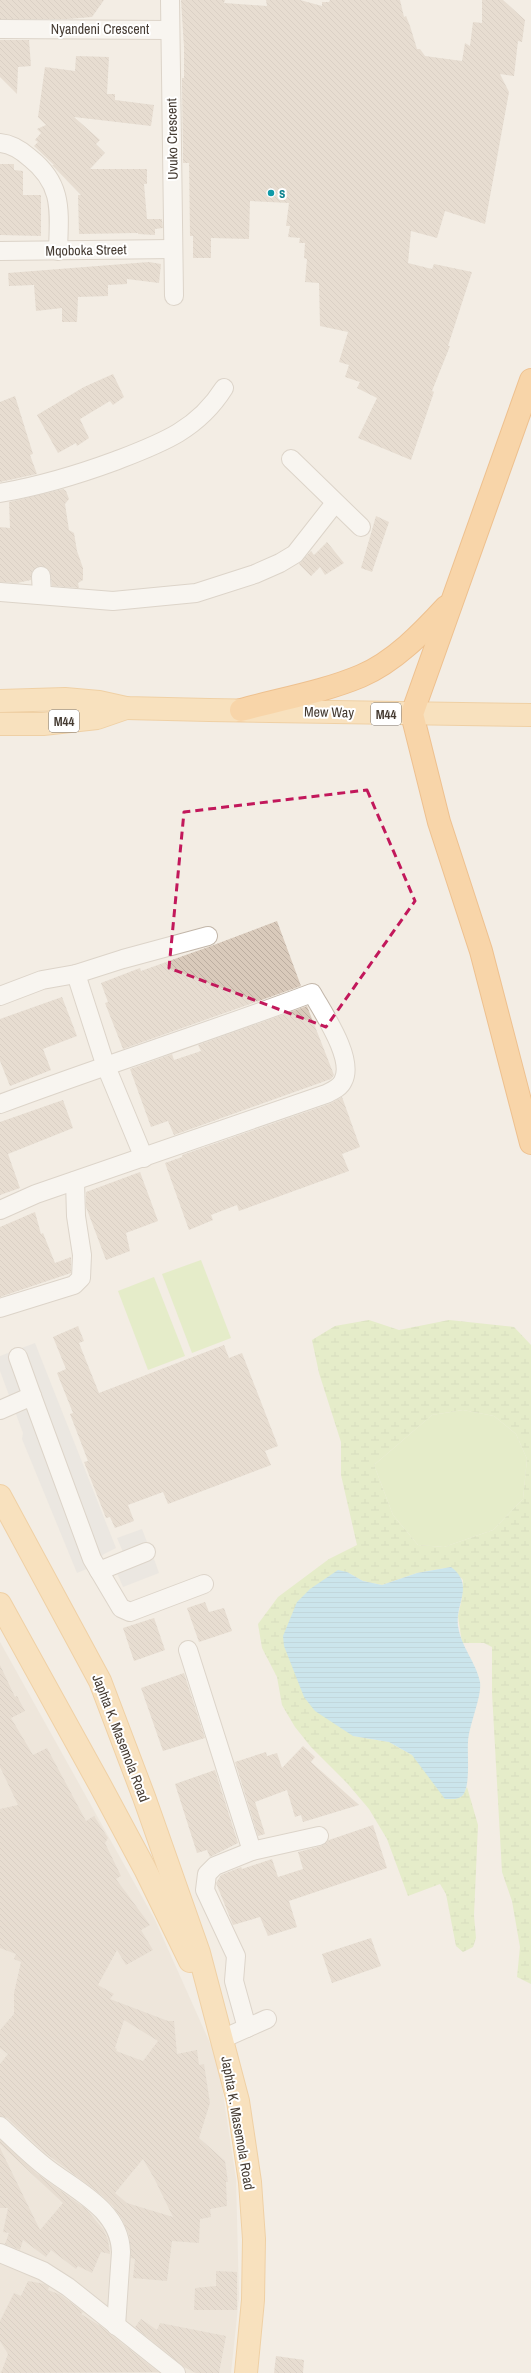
<svg xmlns="http://www.w3.org/2000/svg" width="531" height="2373" font-family="'Archivo Narrow',sans-serif">
<style>
.residential{fill:#e8ded1}
.green{fill:#d5eba9}
.wetland{fill:url(#wetland-marsh);fill-rule:evenodd}
.parking{fill:#e3e0dd}
.water{fill:url(#water-rules)}
.building{fill:url(#building-back-hatch);fill-rule:evenodd}
.lines{fill:none;stroke-linecap:round;stroke-linejoin:round}
.minor-casing{stroke:#c2b6a9;stroke-width:20}
.major-casing{stroke:#ecae59;stroke-width:24}
.highway-casing{stroke:#e88b29;stroke-width:24}
.minor{stroke:#fff;stroke-width:18}
.major{stroke:#ffd391;stroke-width:22}
.highway{stroke:#ffb963;stroke-width:22}
.marked{fill:none;stroke:#c2185b;stroke-width:3;stroke-dasharray:8 5;stroke-linejoin:round}
.culture-dot{fill:#0f9aa8;stroke:#fff;stroke-width:1.5}
.labels{text-anchor:middle;stroke-width:4;stroke-linejoin:round;paint-order:stroke}
.shield{fill:#fff;stroke:#7e7670;stroke-width:1}
.shield-label{font-size:13px;font-weight:bold;fill:#463c33}
.street-label{font-size:14px;fill:#463c33;stroke:#fff}
.culture-label{font-size:14px;font-weight:bold;fill:#0d838f;stroke:#fff;text-anchor:start}
</style>
<defs>
<pattern id="wetland-marsh" width="20" height="14" patternUnits="userSpaceOnUse"><rect width="20" height="14" fill="#d5eba9"/><path d="M1 5h8M5 5V1M11 12h8M15 12V8" fill="none" stroke="#b8ca92"/></pattern>
<pattern id="water-rules" width="6" height="5" patternUnits="userSpaceOnUse"><rect width="6" height="5" fill="#9bdbf5"/><path d="M0 2.5h6" fill="none" stroke="#87bdd2"/></pattern>
<pattern id="building-back-hatch" width="6" height="6" patternUnits="userSpaceOnUse"><rect width="6" height="6" fill="#d9cabb"/><path d="M-1 5l2 2M0 0l6 6M5-1l2 2" fill="none" stroke="#bcaea1"/></pattern>
</defs>
<rect width="100%" height="100%" fill="#f3ede4"/>
<polygon class="residential" points="0,1642 155,1920 218,2061 236,2179 239,2297 231,2373 0,2373"/>
<g class="green">
<polygon points="201,1260 231,1338 192,1353 162,1274"/>
<polygon points="154,1277 185,1356 148,1370 118,1291"/>
<polygon points="463,1410 494,1416 516,1434 527,1459 523,1499 493,1530 444,1547 418,1545 393,1515 374,1465 432,1415"/>
</g>
<path class="wetland" d="M369 1320 399 1330 449 1320 514 1327 531 1345V1984L517 1977 520 1947 512 1901 502 1872 492 1693V1647L484 1643H462L458 1616 462 1598 463 1580 451 1567 417 1573 382 1585 363 1581 347 1572 353 1736 389 1742 412 1755 462 1796 467 1787 478 1825 474 1915 476 1938 473 1947 463 1952 456 1946 446 1894 440 1884 408 1896 387 1839 369 1809 347 1783 311 1747 295 1727 282 1705 277 1677 262 1648 258 1624 278 1597 329 1559 357 1545 341 1475V1442L319 1373 312 1340 335 1326ZM463 1410 494 1416 516 1434 527 1459 523 1499 493 1530 444 1547 418 1545 393 1515 374 1465 432 1415Z"/>
<g class="parking">
<polygon points="35,1343 116,1548 104,1554 89,1568 77,1573 22,1439 23,1433 0,1371 0,1356"/>
<polygon points="142,1529 147,1542 123,1552 117,1538"/>
<polygon points="154,1559 159,1573 123,1587 117,1573"/>
</g>
<path class="water" d="M451 1567C475 1585 455 1603 458 1626 461 1647 476 1662 480 1682 482 1697 469 1724 468 1742 467 1754 471 1788 462 1796 458 1800 451 1799 445 1799L412 1755 389 1742 353 1736 315 1711 304 1697 284 1646 283 1636 297 1602 310 1589 338 1570 347 1572 363 1581 382 1585 417 1573Z"/>
<g class="building">
<polygon points="0,0 104,0 92,17 68,19 0,19"/>
<polygon points="181,0 225,0 224,3 267,6 266,0 300,0 322,6 322,2 329,2 330,0 400,0 404,17 406,16 410,26 417,49 420,49 425,56 462,61 465,43 470,46 473,22 482,23 482,0 503,0 525,20 522,42 518,41 514,76 500,74 509,92 485,224 445,211 437,238 411,231 408,263 432,269 434,264 472,272 448,346 450,346 432,391 434,392 411,460 358,438 377,398 357,388 360,382 345,377 349,365 339,362 348,332 320,326 319,283 305,282 307,259 304,258 305,243 299,243 300,238 288,237 290,226 286,226 289,203 250,201 249,239 211,238 211,258 193,258 193,236 190,236 189,163 183,163 182,84 182,78 184,78 184,47"/>
<polygon points="0,40 29,40 31,66 18,67 17,94 0,77"/>
<polygon points="76,56 109,57 107,94 115,94 115,100 154,105 151,126 74,117 100,140 96,144 105,153 90,169 147,169 147,184 144,184 147,219 162,219 163,228 155,229 155,235 138,234 138,233 79,234 78,195 81,195 52,165 54,165 34,146 38,142 35,140 41,133 37,129 46,125 38,117 45,67 75,71"/>
<polygon points="0,164 14,164 14,170 23,171 23,195 41,195 41,236 0,235"/>
<polygon points="149,262 161,264 159,283 127,279 127,284 108,285 108,296 78,297 77,322 62,322 62,308 36,311 34,285 9,286 8,273"/>
<polygon points="113,374 124,397 113,405 110,401 80,419 89,438 77,446 76,443 58,453 37,415 84,387"/>
<polygon points="15,396 33,454 30,455 37,474 0,482 0,402"/>
<polygon points="63,489 66,491 69,499 65,504 69,530 74,533 77,551 83,568 83,580 78,583 79,588 52,586 50,571 41,566 32,571 31,580 17,583 0,582 0,527 10,528 9,502"/>
<polygon points="376,516 389,522 372,572 361,568"/>
<polygon points="327,542 344,563 325,575 320,567 311,576 299,564 311,551 314,555"/>
<polygon points="277,921 301,986 123,1049 105,1003 108,1002 101,983 140,968 141,971 211,946"/>
<polygon points="62,997 77,1036 43,1049 51,1070 10,1086 0,1061 0,1019"/>
<polygon points="307,1006 334,1075 331,1079 174,1135 168,1121 151,1127 130,1069 172,1054 174,1060 201,1051 198,1045"/>
<polygon points="342,1097 360,1147 342,1154 349,1171 239,1211 237,1205 211,1215 213,1220 189,1230 165,1163 182,1157 182,1155 329,1104"/>
<polygon points="63,1100 73,1128 8,1154 20,1188 0,1195 0,1122"/>
<polygon points="140,1172 158,1221 126,1233 130,1251 106,1260 86,1207 86,1192"/>
<polygon points="35,1212 41,1234 43,1233 55,1263 71,1257 71,1273 0,1297 0,1227"/>
<polygon points="78,1326 84,1341 79,1343 99,1393 224,1345 229,1358 242,1353 278,1446 265,1451 271,1465 168,1504 163,1492 128,1505 134,1521 115,1528 110,1517 106,1518 84,1462 88,1461 70,1414 73,1413 57,1373 66,1369 53,1337"/>
<polygon points="205,1602 209,1612 224,1608 232,1631 199,1642 187,1608"/>
<polygon points="154,1618 165,1650 134,1661 123,1628"/>
<path d="M0 1665 15 1697 17 1696 25 1711 11 1718 33 1755 47 1748 86 1821 94 1816 108 1838 105 1843 121 1876 116 1879 150 1925 141 1930 153 1950 126 1965 117 1950 98 1985 114 1994 110 1999 168 2021H174L177 2054 197 2050 199 2065 204 2064 210 2103 199 2138 225 2161 228 2182H226L227 2206 210 2209 211 2217 200 2219 199 2243 172 2241 167 2281 133 2278 135 2259 131 2258 129 2235 122 2219 112 2205 99 2193 44 2152 7 2118 0 2116V2064L8 2054 0 2048V2030L14 2014V1993L21 1962 14 1959 16 1954 0 1948V1809L18 1805 0 1767ZM124 2020 158 2041 143 2061 116 2051 117 2049 115 2048ZM143 2159 154 2178 173 2217 127 2203 115 2193Z"/>
<polygon points="184,1673 205,1738 163,1751 141,1688"/>
<polygon points="303,1746 315,1757 311,1762 359,1805 303,1822 301,1815 295,1817 287,1790 255,1802 265,1834 258,1836 235,1762 266,1752 267,1756 277,1753 282,1768"/>
<polygon points="215,1770 238,1843 210,1857 207,1850 197,1853 175,1784"/>
<polygon points="373,1825 387,1868 289,1901 297,1927 268,1936 260,1917 233,1925 216,1883 221,1875 241,1867 242,1869 272,1859 278,1877 303,1869 298,1852 321,1846 329,1840"/>
<polygon points="371,1938 381,1966 332,1983 322,1954"/>
<polygon points="0,2140 36,2173 86,2209 103,2229 108,2240 110,2254 101,2252 92,2273 78,2266 76,2269 51,2250 46,2257 23,2240 20,2250 5,2244 9,2233 3,2232 8,2208 0,2208 0,2148 40,2230 63,2203 0,2144"/>
<polygon points="216,2271 237,2272 237,2310 194,2310 195,2288 216,2286"/>
<polygon points="28,2281 45,2284 49,2287 48,2290 61,2295 83,2312 81,2314 99,2325 158,2372 1,2373 8,2354 0,2341 0,2321 14,2293 21,2296"/>
<polygon points="141,2319 157,2330 160,2323 226,2336 219,2373 196,2373 184,2367 135,2327"/>
<polygon points="276,2356 304,2360 303,2373 274,2373"/>
</g>
<g class="lines">
<defs>
<g id="minor">
<polyline points="170,0 174,296"/>
<polyline points="0,29 170,30"/>
<path d="M0 143C12 144 21 150 30 158 64 185 59 212 58 251"/>
<polyline points="0,251 173,249"/>
<polyline points="291,459 361,527"/>
<path d="M0 493C40 486 77 475 115 461 159 444 197 431 224 388"/>
<polyline points="41,576 42,595"/>
<polyline points="0,592 113,601 196,593 255,574 280,563 295,554 335,503"/>
<polyline points="76,974 105,1064 144,1158"/>
<polyline points="0,996 42,980 76,974 123,959 208,936"/>
<path d="M0 1104C104 1065 209 1032 312 993 323 1013 355 1059 343 1081 340 1088 332 1091 326 1094L36 1194 0 1210"/>
<polyline points="0,1308 74,1285 81,1278 82,1255 76,1216 75,1181"/>
<polyline points="18,1357 32,1396"/>
<polyline points="0,1410 32,1396 92,1559 121,1608 130,1612 204,1584"/>
<polyline points="99,1571 146,1552"/>
<polyline points="188,1650 252,1851"/>
<polyline points="247,2028 234,1981 236,1956 205,1890 207,1874 215,1866 252,1851 319,1836"/>
<polyline points="222,2039 267,2019"/>
<path d="M0 2126C14 2139 28 2153 43 2165 72 2189 120 2208 121 2252L116 2326"/>
<polyline points="0,2253 43,2271 68,2287 176,2373"/>
</g>
<g id="major">
<polyline points="0,701 65,699 99,702 126,708 209,710 531,715"/>
<polyline points="0,724 43,724 97,718 126,708"/>
<polyline points="0,1496 100,1681 144,1797 199,1953 238,2101 250,2182 254,2239 253,2300 246,2373"/>
<polyline points="0,1604 100,1785 145,1869 190,1961"/>
</g>
<g id="highway">
<polyline points="531,380 412,714 439,822 481,951 531,1143"/>
<path d="M241 710C281 699 323 692 361 676 394 662 422 633 446 607"/>
</g>
</defs>
<use href="#minor" class="minor-casing"/>
<use href="#major" class="major-casing"/>
<use href="#highway" class="highway-casing"/>
<use href="#minor" class="minor"/>
<use href="#major" class="major"/>
<use href="#highway" class="highway"/>
</g>
<path d="M0 0H531V2373H0ZM367 790 415 901 326 1027 169 968 184 812Z" fill="#f3ede4" fill-opacity=".55" fill-rule="evenodd"/>
<path class="marked" d="M367 790 415 901 326 1027 169 968 184 812Z"/>
<circle class="culture-dot" cx="271" cy="193" r="4"/>
<g class="labels">
<g class="shield">
<rect x="371" y="703" width="30" height="22" rx="3"/>
<rect x="49" y="710" width="30" height="22" rx="3"/>
</g>
<g class="shield-label">
<text x="386" y="719">M44</text>
<text x="64" y="726">M44</text>
</g>
<g class="street-label">
<text x="100" y="34">Nyandeni Crescent</text>
<text transform="translate(172 139) rotate(-91)" y="5">Uvuko Crescent</text>
<text transform="translate(86 250) rotate(-1)" y="5">Mqoboka Street</text>
<text transform="translate(329 712) rotate(1)" y="5">Mew Way</text>
<text transform="translate(121 1738) rotate(69)" y="5">Japhta K. Masemola Road</text>
<text transform="translate(238 2123) rotate(80)" y="5">Japhta K. Masemola Road</text>
</g>
<g class="culture-label">
<text x="279" y="198">s</text>
</g>
</g>
</svg>
